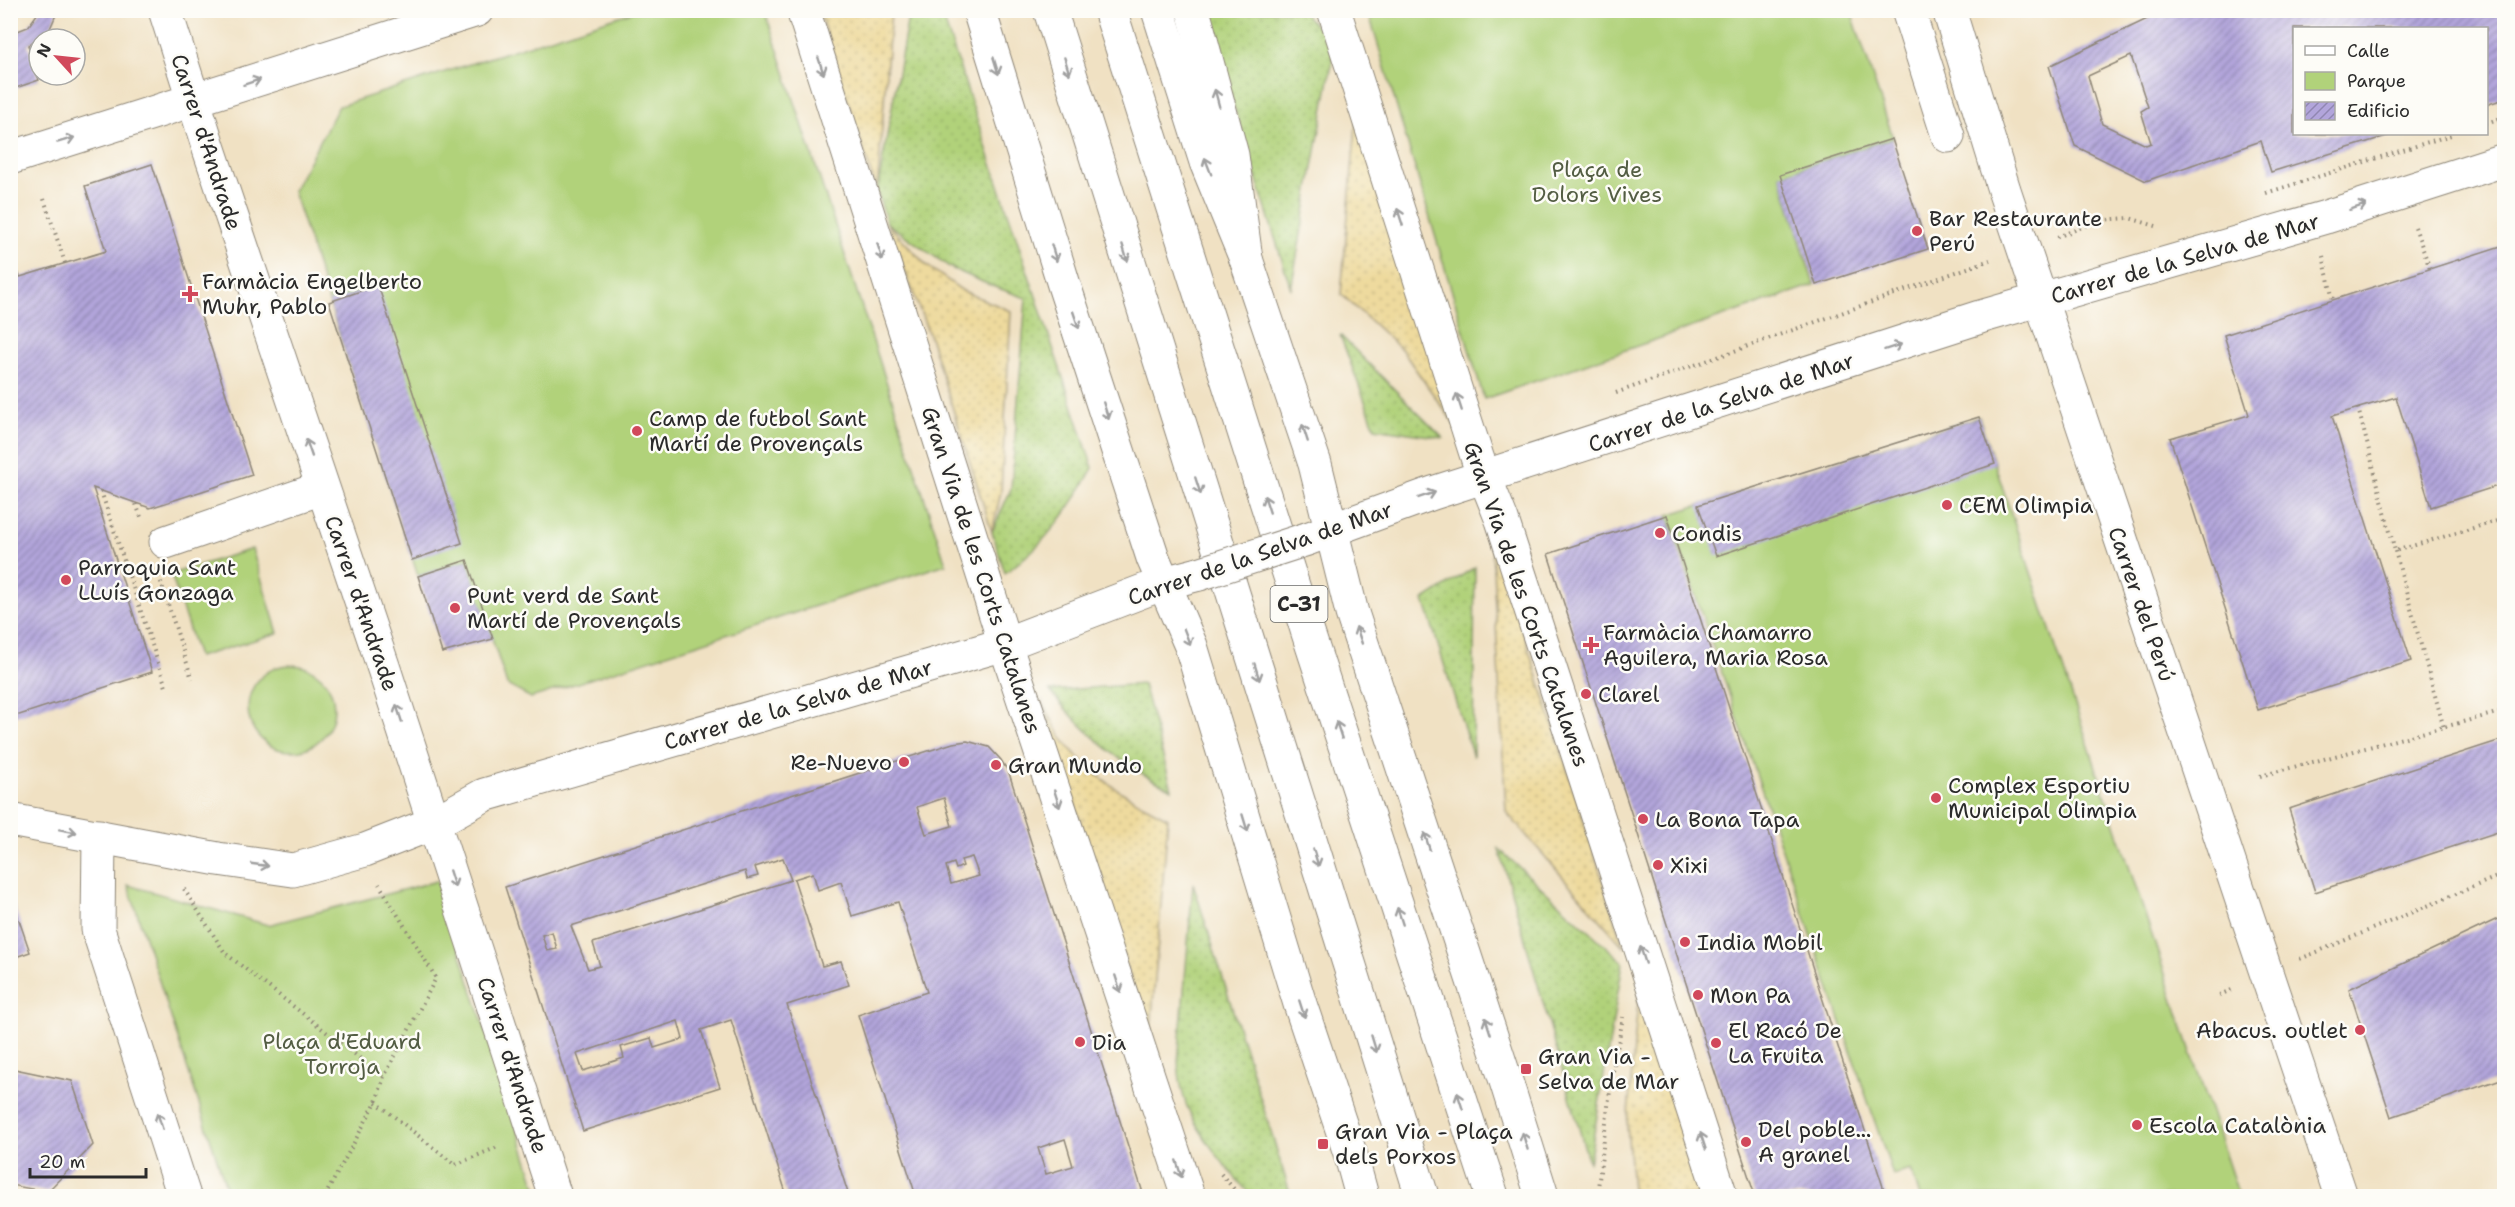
<svg xmlns="http://www.w3.org/2000/svg" width="2515" height="1207" font-family="'Shantell Sans',sans-serif">
<style>
.grass{fill:url(#grass-dots);stroke:#6e7e52;stroke-width:1.5}
.sand{fill:url(#sand-dots);stroke:#8c8264;stroke-width:1.5}
.park{fill:#b1d27a;stroke:#6e7e52;stroke-width:1.5}
.building{fill:url(#building-hatch);fill-rule:evenodd}
.lines{fill:none;stroke-linecap:round;stroke-linejoin:round}
.minor-casing{stroke:#8e8677;stroke-width:35}
.major-casing{stroke:#8e8677;stroke-width:35}
.highway-casing{stroke:#8e8677;stroke-width:35}
.path{stroke:#8e8677;stroke-width:4;stroke-dasharray:1.5 4.5;stroke-linecap:butt}
.minor{stroke:#fff;stroke-width:33}
.major{stroke:#fff;stroke-width:33}
.highway{stroke:#fff;stroke-width:33}
.minor-bridge-casing{stroke:#8e8677;stroke-width:35;stroke-linecap:butt}
.minor-bridge{stroke:#fff;stroke-width:33}
.oneway{stroke:#a0a0a0}
.poi-dot{fill:#d1495b;stroke:#fdfcf7;stroke-width:2}
.labels{text-anchor:middle;stroke-width:5;stroke-linejoin:round;paint-order:stroke}
.shield{fill:#fdfcf7;stroke:#6a6a68;stroke-width:1.5}
.shield-label{font-size:21px;font-weight:bold;fill:#2b2b2b}
.street-label{font-size:22px;fill:#2b2b2b;stroke:#fdfcf7}
.park-label{font-size:22px;fill:#535d43;stroke:#fdfcf7}
.poi-label{font-size:22px;fill:#2b2b2b;stroke:#fdfcf7;text-anchor:start}
</style>
<defs>
<pattern id="grass-dots" width="8" height="8" patternUnits="userSpaceOnUse" patternTransform="scale(1.5)"><rect width="8" height="8" fill="#b1d27a"/><path d="M2 2h.1M6 6h.1" fill="none" stroke="#98b46a" stroke-width="1.8" stroke-linecap="round"/></pattern>
<pattern id="sand-dots" width="8" height="8" patternUnits="userSpaceOnUse" patternTransform="scale(1.5)"><rect width="8" height="8" fill="#eeda9e"/><path d="M2 2h.1M6 6h.1" fill="none" stroke="#cb8" stroke-width="1.8" stroke-linecap="round"/></pattern>
<pattern id="building-hatch" width="6" height="6" patternUnits="userSpaceOnUse" patternTransform="scale(1.5)"><rect width="6" height="6" fill="#b2a5db"/><path d="M-1 1l2-2M0 6l6-6M5 7l2-2" fill="none" stroke="#9187b2"/></pattern>
</defs>
<rect width="100%" height="100%" fill="#fdfcf7"/>
<filter id="ink" filterUnits="userSpaceOnUse"><feTurbulence type="fractalNoise" baseFrequency=".0167" numOctaves="2"/><feDisplacementMap in="SourceGraphic" scale="12" xChannelSelector="R" yChannelSelector="G"/><feConvolveMatrix kernelMatrix="1 2 1 2 8 2 1 2 1" color-interpolation-filters="sRGB"/></filter>
<filter id="wash" filterUnits="userSpaceOnUse"><feTurbulence type="fractalNoise" baseFrequency=".008" numOctaves="4" result="noise"/><feDisplacementMap in="SourceGraphic" scale="24" xChannelSelector="R" yChannelSelector="G"/><feGaussianBlur stdDeviation="1.35" result="paint"/><feColorMatrix in="noise" values="0 0 0 0 0 0 0 0 0 0 0 0 0 0 0 0 0 1.4 0 .05"/><feComposite in="paint" operator="in"/></filter>
<g filter="url(#wash)">
<rect width="100%" height="100%" fill="#f0e1c3"/>
<g class="grass">
<path d="M909 11H941L1093 468C1070 510 1044 546 1005 573L992 532 1011 489 1026 298 992 286 951 268 887 223 877 192Z"/>
<polygon points="1204,11 1302,11 1335,46 1291,289"/>
<polygon points="1340,335 1443,438 1375,428"/>
<polygon points="1475,567 1473,757 1424,600"/>
<path d="M1143 684 1172 789C1123 768 1083 731 1050 691Z"/>
<polygon points="1499,849 1623,962 1589,1163"/>
<path d="M1193 883 1291 1196H1252C1231 1175 1197 1132 1186 1104 1181 1090 1179 1076 1178 1062Z"/>
</g>
<g class="sand">
<polygon points="819,11 891,11 877,192"/>
<polygon points="1357,113 1459,431 1402,350 1341,294"/>
<polygon points="887,223 926,265 963,291 1011,311 1001,492 992,532 930,337"/>
<polygon points="1491,531 1624,947 1506,812"/>
<path d="M1042 700C1047 711 1053 722 1059 733 1083 772 1128 798 1168 818L1150 1040Z"/>
<polygon points="1639,990 1705,1196 1641,1196 1632,1189 1627,1125"/>
</g>
<g class="park">
<polygon points="635,11 765,11 946,564 531,698 507,685 467,560 418,576 293,191 339,106"/>
<polygon points="1368,11 1851,11 1893,138 1780,175 1814,285 1484,399"/>
<polygon points="1979,417 2239,1196 1920,1196 1911,1170 1893,1175 1668,515"/>
<polygon points="252,549 278,633 198,657 171,574"/>
<circle cx="291" cy="708" r="43"/>
<polygon points="437,881 539,1196 229,1196 128,885 268,925"/>
</g>
<g id="blocks">
<g class="building">
<polygon points="40,10 58,10 49,31 28,45 39,80 10,90 10,34 28,27"/>
<path d="M2166 10H2504V99L2486 105V28H2294V134H2393L2271 172 2261 141 2146 181 2075 146 2049 66ZM2131 56 2148 107 2141 111 2151 143 2146 145 2102 124 2088 76Z"/>
<polygon points="1892,139 1928,249 1816,285 1780,175"/>
<polygon points="152,164 252,475 150,508 93,488 152,672 10,718 10,249 20,277 106,251 85,186"/>
<polygon points="2504,245 2504,484 2431,507 2396,397 2332,416 2411,661 2258,710 2170,438 2249,415 2224,335"/>
<polygon points="378,285 462,543 412,560 329,302"/>
<polygon points="1979,417 1995,464 1716,556 1698,505"/>
<polygon points="1667,515 1886,1196 1755,1196 1671,937 1548,554"/>
<polygon points="467,560 493,639 442,653 418,576"/>
<polygon points="2504,739 2504,830 2315,892 2289,809"/>
<path d="M967 741 989 747 1001 760 1009 773 1144 1196H916L858 1015 927 992 898 902 852 916 841 882 818 890 813 873 794 879 822 966 841 961 849 985 787 1005 849 1196H787L731 1020 701 1030 720 1087 583 1131 505 887 953 743ZM944 798 952 826 926 834 917 807ZM972 857 979 876 951 884 946 866 954 863 956 869 963 866 961 860ZM783 858 791 880 593 943 600 966 588 969 571 926 745 871 747 879 758 876 755 867ZM552 932 557 949 547 951 542 935ZM678 1021 683 1039 654 1048 651 1038 621 1047 624 1058 583 1071 577 1054ZM1065 1139 1073 1166 1046 1174 1038 1148Z"/>
<polygon points="10,894 30,952 10,959"/>
<polygon points="2504,916 2504,1078 2391,1117 2349,989"/>
<polygon points="10,1068 72,1081 93,1145 47,1192 10,1185"/>
</g>
</g>
</g>
<g filter="url(#ink)">
<use href="#blocks" fill-opacity="0" stroke="#8e8677" stroke-width="1.5"/>
<g class="lines">
<defs>
<g id="minor">
<polyline points="165,10 209,149 384,669 555,1196"/>
<polyline points="803,10 1005,644 1188,1196"/>
<polyline points="1334,10 1478,460 1502,520 1721,1196"/>
<polyline points="1908,10 1948,136"/>
<polyline points="1949,10 2004,190 2341,1196"/>
<polyline points="10,158 477,10"/>
<polyline points="1307,539 1433,493 1980,317 2326,217 2504,160"/>
<polyline points="166,542 322,488"/>
<polyline points="10,820 218,859 293,870 365,850 434,823 484,795 1005,644 1164,583 1199,574"/>
<polyline points="99,836 98,929 184,1196"/>
</g>
<g id="major">
<polyline points="979,10 1064,285 1153,558 1191,646 1300,1004 1351,1156 1362,1196"/>
<polyline points="1158,10 1206,162 1246,259 1315,464 1352,613 1505,1078 1542,1196"/>
</g>
<g id="highway">
<polyline points="1050,10 1422,1196"/>
<polyline points="1110,10 1308,633 1492,1196"/>
<polyline points="1193,10 1232,155 1246,259"/>
</g>
</defs>
<use href="#minor" class="minor-casing"/>
<use href="#major" class="major-casing"/>
<use href="#highway" class="highway-casing"/>
<g class="path">
<polyline points="2486,123 2504,117"/>
<polyline points="2266,193 2454,134"/>
<polyline points="44,199 65,263"/>
<polyline points="2415,227 2430,269"/>
<polyline points="2057,237 2100,220 2129,218 2156,226"/>
<polyline points="2323,256 2333,300"/>
<polyline points="1616,393 1990,260"/>
<polyline points="2358,408 2395,551 2504,519"/>
<polyline points="101,491 166,687"/>
<polyline points="136,504 141,517"/>
<polyline points="2395,551 2444,728"/>
<polyline points="159,576 192,679"/>
<polyline points="2260,776 2504,711"/>
<polyline points="184,889 225,953 384,1077"/>
<polyline points="2300,959 2504,874"/>
<polyline points="2219,995 2234,989"/>
<polyline points="376,1102 455,1165 500,1146"/>
<polyline points="1221,1174 1240,1196"/>
<polyline points="325,1196 376,1102 384,1077 436,978 379,884"/>
<polyline points="1597,1196 1611,1082 1623,1017"/>
</g>
<use href="#minor" class="minor"/>
<use href="#major" class="major"/>
<use href="#highway" class="highway"/>
<defs>
<polyline id="minor-bridge" points="1199,574 1307,539"/>
</defs>
<use href="#minor-bridge" class="minor-bridge-casing"/>
<use href="#minor-bridge" class="minor-bridge"/>
</g>
<defs><path id="oneway-shaft" d="M-6 0H5M1.5-3L5.5 0L1.5 3" fill="none" stroke-width="1.6" stroke-linecap="round" stroke-linejoin="round" transform="scale(1.5)"/></defs>
<g class="oneway">
<use href="#oneway-shaft" transform="translate(821 66) rotate(72)"/>
<use href="#oneway-shaft" transform="translate(996 66) rotate(73)"/>
<use href="#oneway-shaft" transform="translate(1067 66) rotate(73)"/>
<use href="#oneway-shaft" transform="translate(252 82) rotate(-18)"/>
<use href="#oneway-shaft" transform="translate(1217 98) rotate(-105)"/>
<use href="#oneway-shaft" transform="translate(66 140) rotate(-17)"/>
<use href="#oneway-shaft" transform="translate(1208 166) rotate(-111)"/>
<use href="#oneway-shaft" transform="translate(2358 207) rotate(-18)"/>
<use href="#oneway-shaft" transform="translate(1400 217) rotate(-108)"/>
<use href="#oneway-shaft" transform="translate(880 252) rotate(72)"/>
<use href="#oneway-shaft" transform="translate(1054 253) rotate(73)"/>
<use href="#oneway-shaft" transform="translate(1125 253) rotate(73)"/>
<use href="#oneway-shaft" transform="translate(1076 320) rotate(71)"/>
<use href="#oneway-shaft" transform="translate(1893 347) rotate(-18)"/>
<use href="#oneway-shaft" transform="translate(1459 402) rotate(-108)"/>
<use href="#oneway-shaft" transform="translate(1106 411) rotate(72)"/>
<use href="#oneway-shaft" transform="translate(1305 433) rotate(-108)"/>
<use href="#oneway-shaft" transform="translate(309 448) rotate(-109)"/>
<use href="#oneway-shaft" transform="translate(1198 486) rotate(72)"/>
<use href="#oneway-shaft" transform="translate(1427 495) rotate(-19)"/>
<use href="#oneway-shaft" transform="translate(1267 504) rotate(-108)"/>
<use href="#oneway-shaft" transform="translate(1359 635) rotate(-109)"/>
<use href="#oneway-shaft" transform="translate(1187 637) rotate(69)"/>
<use href="#oneway-shaft" transform="translate(1257 672) rotate(73)"/>
<use href="#oneway-shaft" transform="translate(399 713) rotate(-108)"/>
<use href="#oneway-shaft" transform="translate(1339 730) rotate(-108)"/>
<use href="#oneway-shaft" transform="translate(1057 799) rotate(72)"/>
<use href="#oneway-shaft" transform="translate(1245 823) rotate(73)"/>
<use href="#oneway-shaft" transform="translate(68 831) rotate(10)"/>
<use href="#oneway-shaft" transform="translate(1427 841) rotate(-108)"/>
<use href="#oneway-shaft" transform="translate(1316 858) rotate(73)"/>
<use href="#oneway-shaft" transform="translate(260 865) rotate(8)"/>
<use href="#oneway-shaft" transform="translate(452 879) rotate(72)"/>
<use href="#oneway-shaft" transform="translate(1400 916) rotate(-108)"/>
<use href="#oneway-shaft" transform="translate(1643 955) rotate(-108)"/>
<use href="#oneway-shaft" transform="translate(1118 984) rotate(72)"/>
<use href="#oneway-shaft" transform="translate(1302 1009) rotate(72)"/>
<use href="#oneway-shaft" transform="translate(1488 1026) rotate(-108)"/>
<use href="#oneway-shaft" transform="translate(1374 1044) rotate(73)"/>
<use href="#oneway-shaft" transform="translate(1460 1101) rotate(-108)"/>
<use href="#oneway-shaft" transform="translate(160 1121) rotate(-108)"/>
<use href="#oneway-shaft" transform="translate(1525 1141) rotate(-107)"/>
<use href="#oneway-shaft" transform="translate(1703 1141) rotate(-108)"/>
<use href="#oneway-shaft" transform="translate(1179 1169) rotate(72)"/>
</g>
</g>
<g class="poi-dot">
<circle cx="1917" cy="231" r="6"/>
<path d="M187 285h6v6h6v6h-6v6h-6v-6h-6v-6h6z"/>
<circle cx="637" cy="431" r="6"/>
<circle cx="1947" cy="505" r="6"/>
<circle cx="1660" cy="533" r="6"/>
<circle cx="66" cy="580" r="6"/>
<circle cx="455" cy="608" r="6"/>
<path d="M1588 636h6v6h6v6h-6v6h-6v-6h-6v-6h6z"/>
<circle cx="1586" cy="694" r="6"/>
<circle cx="904" cy="762" r="6"/>
<circle cx="996" cy="765" r="6"/>
<circle cx="1936" cy="798" r="6"/>
<circle cx="1643" cy="819" r="6"/>
<circle cx="1658" cy="865" r="6"/>
<circle cx="1685" cy="942" r="6"/>
<circle cx="1698" cy="995" r="6"/>
<circle cx="2360" cy="1030" r="6"/>
<circle cx="1080" cy="1042" r="6"/>
<circle cx="1716" cy="1043" r="6"/>
<rect x="1520" y="1063" width="12" height="12" rx="3"/>
<circle cx="2137" cy="1125" r="6"/>
<circle cx="1746" cy="1142" r="6"/>
<rect x="1317" y="1138" width="12" height="12" rx="3"/>
</g>
<g class="labels">
<rect class="shield" x="1270.5" y="586" width="57" height="36" rx="4.5"/>
<g class="shield-label">
<text x="1299" y="611">C-31</text>
</g>
<g class="street-label">
<text transform="translate(207 142) rotate(72)" y="8">Carrer d'Andrade</text>
<text transform="translate(2185 258) rotate(-16)" y="8">Carrer de la Selva de Mar</text>
<text transform="translate(1721 402) rotate(-18)" y="8">Carrer de la Selva de Mar</text>
<text transform="translate(1260 553) rotate(-19)" y="8">Carrer de la Selva de Mar</text>
<text transform="translate(982 570) rotate(72)" y="8">Gran Via de les Corts Catalanes</text>
<text transform="translate(362 603) rotate(71)" y="8">Carrer d'Andrade</text>
<text transform="translate(1527 604) rotate(71)" y="8">Gran Via de les Corts Catalanes</text>
<text transform="translate(2142 604) rotate(71)" y="8">Carrer del Perú</text>
<text transform="translate(798 704) rotate(-16)" y="8">Carrer de la Selva de Mar</text>
<text transform="translate(513 1065) rotate(72)" y="8">Carrer d'Andrade</text>
</g>
<g class="park-label">
<text x="1597" y="177">Plaça de<tspan x="1597" dy="25">Dolors Vives</tspan></text>
<text x="342" y="1049">Plaça d'Eduard<tspan x="342" dy="25">Torroja</tspan></text>
</g>
<g class="poi-label">
<text x="1929" y="226">Bar Restaurante<tspan x="1929" dy="25">Perú</tspan></text>
<text x="202" y="289">Farmàcia Engelberto<tspan x="202" dy="25">Muhr, Pablo</tspan></text>
<text x="649" y="426">Camp de futbol Sant<tspan x="649" dy="25">Martí de Provençals</tspan></text>
<text x="1959" y="513">CEM Olimpia</text>
<text x="1672" y="541">Condis</text>
<text x="78" y="575">Parroquia Sant<tspan x="78" dy="25">LLuís Gonzaga</tspan></text>
<text x="467" y="603">Punt verd de Sant<tspan x="467" dy="25">Martí de Provençals</tspan></text>
<text x="1603" y="640">Farmàcia Chamarro<tspan x="1603" dy="25">Aguilera, Maria Rosa</tspan></text>
<text x="1598" y="702">Clarel</text>
<text x="892" y="770" text-anchor="end">Re-Nuevo</text>
<text x="1008" y="773">Gran Mundo</text>
<text x="1948" y="793">Complex Esportiu<tspan x="1948" dy="25">Municipal Olimpia</tspan></text>
<text x="1655" y="827">La Bona Tapa</text>
<text x="1670" y="873">Xixi</text>
<text x="1697" y="950">India Mobil</text>
<text x="1710" y="1003">Mon Pa</text>
<text x="1728" y="1038">El Racó De<tspan x="1728" dy="25">La Fruita</tspan></text>
<text x="2348" y="1038" text-anchor="end">Abacus. outlet</text>
<text x="1092" y="1050">Dia</text>
<text x="1538" y="1064">Gran Via -<tspan x="1538" dy="25">Selva de Mar</tspan></text>
<text x="2149" y="1133">Escola Catalònia</text>
<text x="1758" y="1137">Del poble...<tspan x="1758" dy="25">A granel</tspan></text>
<text x="1335" y="1139">Gran Via - Plaça<tspan x="1335" dy="25">dels Porxos</tspan></text>
</g>
</g>
<rect width="2515" height="1207" fill="none" stroke="#fdfcf7" stroke-width="36"/>
<rect x="2293" y="27" width="195" height="108" fill="#fdfcf7" stroke="#a9a8a5" stroke-width="1.5"/>
<rect x="2305" y="46" width="30" height="9" fill="#ffffff" stroke="#a9a8a5" stroke-width="1.5"/>
<text x="2347" y="57" font-size="18" fill="#2b2b2b">Calle</text>
<rect x="2305" y="72" width="30" height="18" fill="#b1d27a" stroke="#a9a8a5" stroke-width="1.5"/>
<text x="2347" y="87" font-size="18" fill="#2b2b2b">Parque</text>
<rect x="2305" y="102" width="30" height="18" fill="url(#building-hatch)" stroke="#a9a8a5" stroke-width="1.5"/>
<text x="2347" y="117" font-size="18" fill="#2b2b2b">Edificio</text>
<g transform="translate(57 57) rotate(297)"><circle r="28" fill="#fdfcf7" stroke="#a9a8a5" stroke-width="1.5"/>
<path d="M0-4.5L10 22L0 15L-10 22Z" fill="#d1495b"/>
<text y="-9" font-size="16" font-weight="bold" text-anchor="middle" fill="#2b2b2b">N</text>
</g>
<path d="M30 1168v9h116v-9" fill="none" stroke="#2b2b2b" stroke-width="3"/>
<text x="39" y="1168" font-size="18" fill="#2b2b2b" stroke="#fdfcf7" stroke-width="4.5" paint-order="stroke">20 m</text>
</svg>
